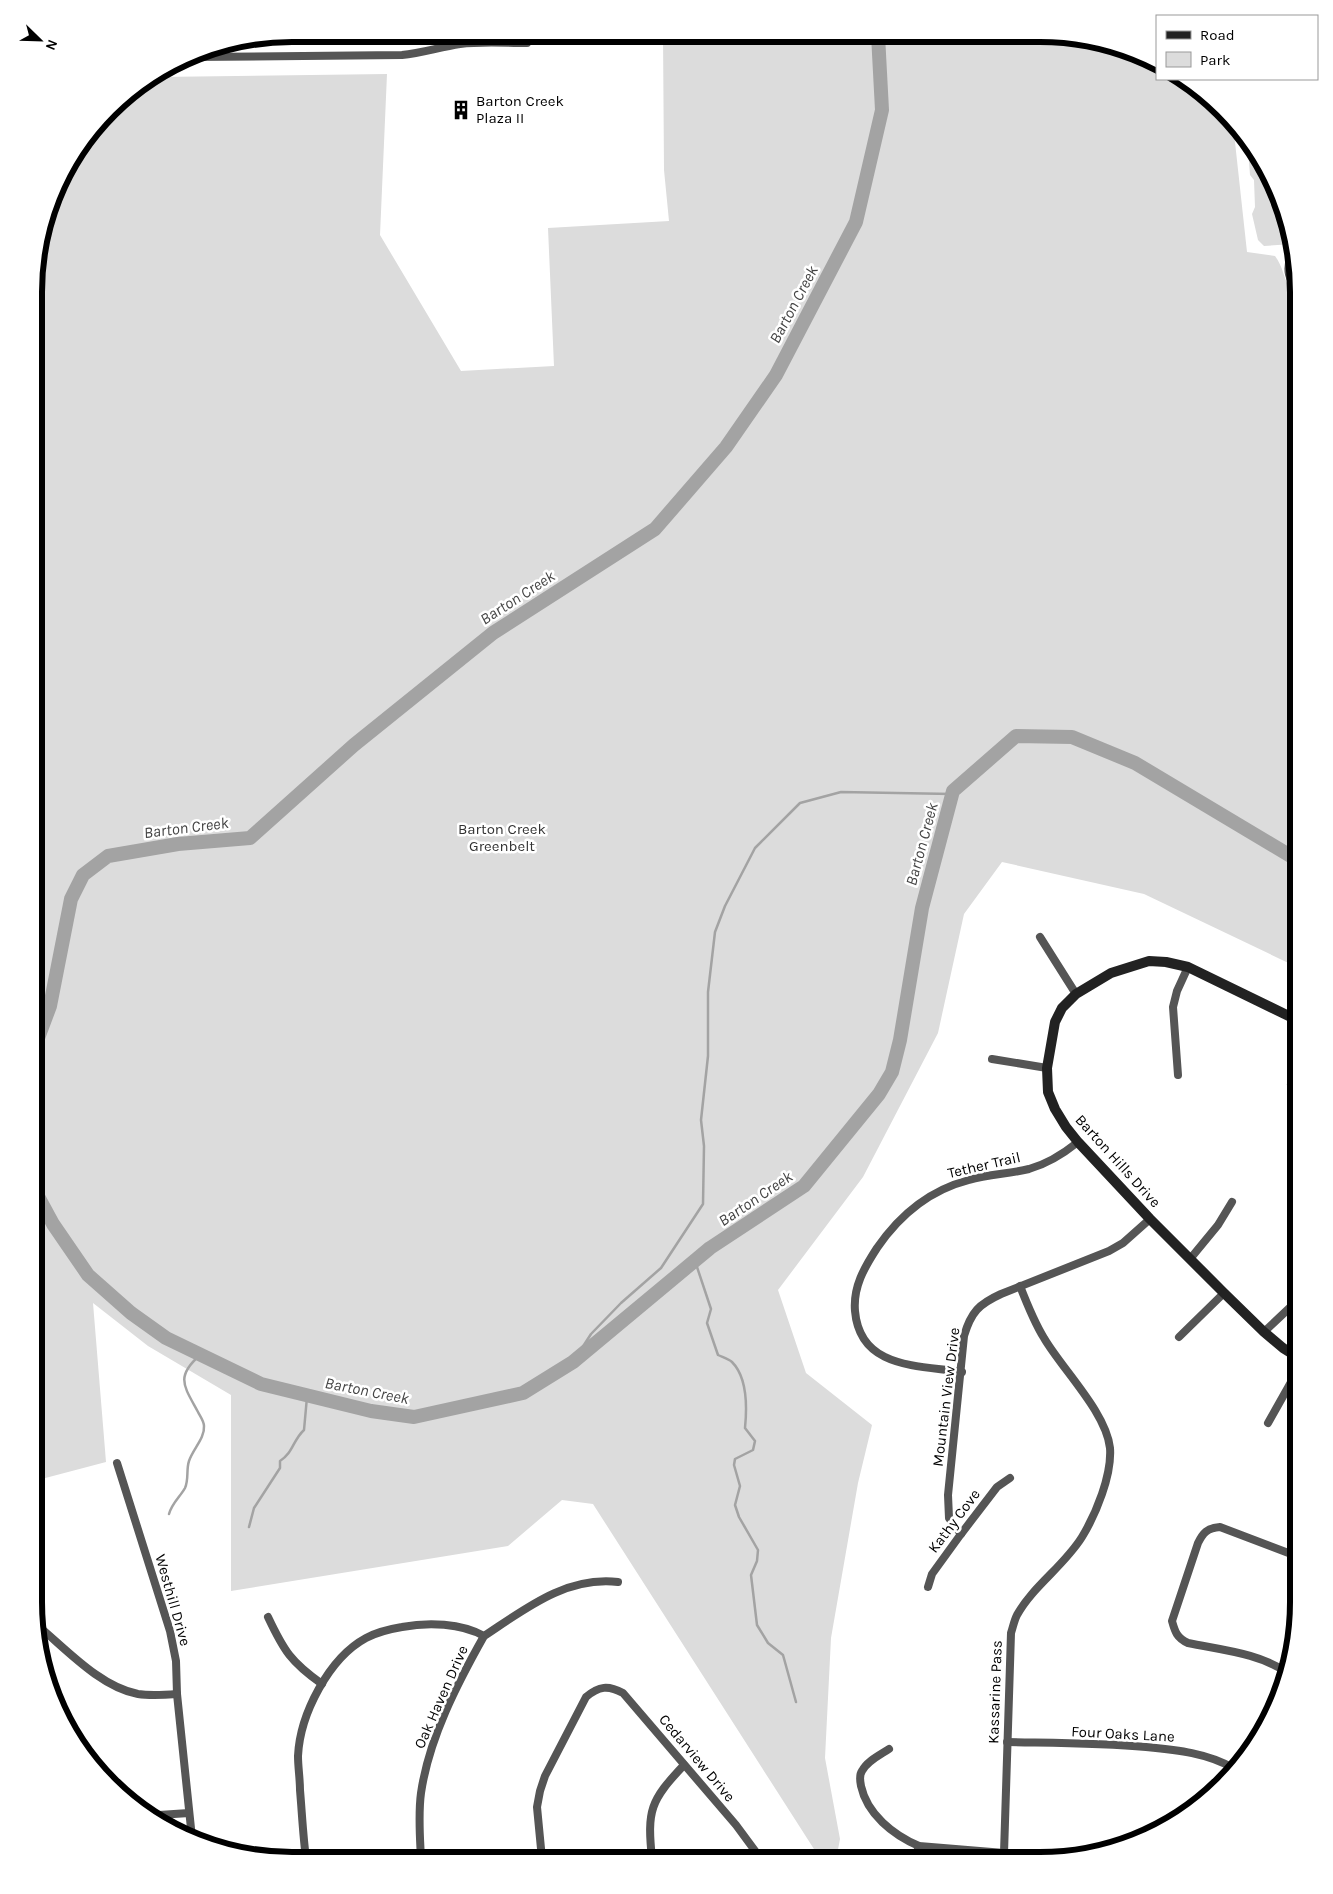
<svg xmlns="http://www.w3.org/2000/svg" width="1333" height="1894" font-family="Karla,sans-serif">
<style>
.green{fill:#dcdcdc}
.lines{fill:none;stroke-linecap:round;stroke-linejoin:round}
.stream{stroke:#a3a3a3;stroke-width:2.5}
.river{stroke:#a3a3a3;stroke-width:14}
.street{stroke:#555;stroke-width:8}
.secondary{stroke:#222;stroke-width:10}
.labels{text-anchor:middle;stroke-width:5;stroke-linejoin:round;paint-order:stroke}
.poi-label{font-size:15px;fill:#000;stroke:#fff;text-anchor:start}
.park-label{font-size:15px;fill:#333;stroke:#fff}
.street-label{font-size:15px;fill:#000;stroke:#fff}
.water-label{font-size:16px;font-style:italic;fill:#444;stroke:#fff}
.rim{fill:none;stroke:#000;stroke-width:6}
</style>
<rect width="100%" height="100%" fill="#fff"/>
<g class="green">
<path d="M663 35 1075 36 1139 53 1157 63V79H1184L1198 87 1238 127 1234 133 1247 252 1275 256C1283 266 1284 280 1291 291L1299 293V968L1144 894 1002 862 964 914 938 1033 863 1177 778 1290 806 1373 872 1425 858 1483 831 1638 825 1758 840 1839 836 1860H821L593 1504 562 1500 508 1546 231 1591V1395L148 1346 93 1303 106 1462 34 1481 36 258 68 163 122 98 158 77 387 74 380 235 461 371 554 366 548 228 669 221 664 170Z"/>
<path d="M1247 137C1268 171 1288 203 1293 244L1264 246 1258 240 1252 214 1255 207 1254 180 1250 175Z"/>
</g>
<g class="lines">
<g class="stream">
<path d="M695 1261 711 1309 707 1323 718 1355C722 1357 729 1359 732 1362 748 1378 747 1408 745 1428L755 1441 753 1450 735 1459 734 1465 740 1486 735 1505 739 1517 758 1550 757 1561 751 1575 757 1625 768 1643 783 1655 796 1702"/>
<polyline points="573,1362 591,1334 621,1303 661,1268 703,1204 704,1146 701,1120 708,1056 708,992 715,932 725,906 755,848 800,803 841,792 952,794"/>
<path d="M169 1514C172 1503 180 1497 185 1488 189 1479 186 1470 189 1461 193 1449 205 1438 204 1426 204 1421 200 1416 198 1412 184 1386 175 1377 200 1355"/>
<path d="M249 1527 254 1508 280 1468V1461C293 1453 293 1440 304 1430L307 1397"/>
</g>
<g class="river">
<polyline points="35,1046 50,1006 71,899 83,875 108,856 178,844 250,838 354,745 493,633 655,529 726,447 776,375 856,222 882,110 878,35"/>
<polyline points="34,1189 53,1224 88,1275 131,1313 166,1338 261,1384 371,1411 414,1417 523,1393 573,1362 710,1248 804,1186 879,1094 892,1072 900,1040 922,908 953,791 1016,736 1072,737 1135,763 1299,861"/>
</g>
<g class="street">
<path d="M192 57 402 55C422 53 440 47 460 44 482 41 505 43 527 43V34"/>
<path d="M1294 254 1291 256C1286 269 1288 281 1299 289"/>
<polyline points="1040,937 1076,994"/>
<polyline points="992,1059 1047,1068"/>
<polyline points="1178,1075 1173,1007 1177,991 1188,967"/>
<polyline points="1291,1084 1299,1066"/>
<polyline points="1190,1259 1218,1225 1232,1202"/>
<polyline points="1264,1332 1299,1299"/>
<polyline points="1179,1337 1224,1293"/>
<path d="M962 1372C918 1365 860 1369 855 1311 853 1287 864 1268 877 1248 899 1216 930 1190 969 1180 988 1174 1009 1174 1029 1169 1047 1164 1063 1154 1078 1142"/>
<polyline points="1268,1423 1299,1368"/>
<polyline points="117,1463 170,1631 176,1661 177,1694 192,1838"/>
<path d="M961 1534 949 1518 948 1495 964 1336C971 1312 979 1304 1001 1294L1109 1251 1123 1243 1150 1219"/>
<polyline points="928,1587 932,1574 961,1534 997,1487 1010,1478"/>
<path d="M268 1617C284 1651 291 1662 322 1684"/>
<path d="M36 1624C65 1648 100 1687 138 1694 151 1696 164 1695 177 1694"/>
<path d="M1288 1673C1259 1653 1221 1650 1188 1643 1177 1638 1175 1632 1172 1621L1198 1543C1203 1533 1207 1528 1220 1527L1299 1557"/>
<path d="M1007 1742C1053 1743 1100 1743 1146 1747 1177 1750 1208 1753 1235 1769"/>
<path d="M889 1749C880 1755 867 1761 862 1771 859 1775 860 1781 861 1786 867 1814 893 1835 919 1846L1004 1853 1090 1855"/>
<polyline points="145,1814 159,1815 189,1813"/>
<path d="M1004 1853 1011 1633C1013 1627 1014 1621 1017 1615 1033 1586 1064 1566 1082 1537 1096 1514 1112 1475 1110 1448 1106 1412 1062 1369 1044 1338 1034 1322 1027 1304 1020 1286"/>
<path d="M306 1858C303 1836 302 1813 300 1790 300 1779 298 1767 298 1756 300 1714 329 1658 366 1638 377 1632 390 1629 402 1627 428 1622 461 1623 484 1636 525 1609 566 1576 618 1582"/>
<path d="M421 1859C420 1837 418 1815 421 1793 429 1738 457 1684 484 1636"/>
<path d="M542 1859 537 1807 540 1791 545 1776 586 1697C599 1686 608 1685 623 1693L736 1825 761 1859"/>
<path d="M652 1859C647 1810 650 1801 684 1765"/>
<polyline points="914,1860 919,1846"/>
</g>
<polyline class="secondary" points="1299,1358 1283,1348 1264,1332 1224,1293 1150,1219 1078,1142 1066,1127 1055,1109 1048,1092 1047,1068 1055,1022 1062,1008 1076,994 1111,973 1149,961 1166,962 1188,967 1299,1021"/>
</g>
<defs>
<symbol id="building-bare" viewBox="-9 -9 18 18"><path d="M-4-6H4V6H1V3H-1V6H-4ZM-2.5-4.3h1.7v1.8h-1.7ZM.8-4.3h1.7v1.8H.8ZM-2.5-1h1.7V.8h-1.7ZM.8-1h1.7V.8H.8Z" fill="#000" stroke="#fff" stroke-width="2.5" paint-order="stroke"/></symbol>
</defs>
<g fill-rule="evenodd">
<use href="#building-bare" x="447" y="96" width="28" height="28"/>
</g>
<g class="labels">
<g class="poi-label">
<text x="476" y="106">Barton Creek<tspan x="476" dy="17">Plaza II</tspan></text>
</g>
<g class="park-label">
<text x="502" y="834">Barton Creek<tspan x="502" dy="17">Greenbelt</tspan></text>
</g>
<g class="street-label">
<text transform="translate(1118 1161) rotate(48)" y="5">Barton Hills Drive</text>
<text transform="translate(984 1165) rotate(-13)" y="5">Tether Trail</text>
<text transform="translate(946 1397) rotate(-83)" y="5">Mountain View Drive</text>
<text transform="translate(954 1521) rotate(-53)" y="5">Kathy Cove</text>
<text transform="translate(173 1600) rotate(74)" y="5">Westhill Drive</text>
<text transform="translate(995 1692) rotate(-88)" y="5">Kassarine Pass</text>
<text transform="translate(441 1697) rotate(-66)" y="5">Oak Haven Drive</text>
<text transform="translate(1123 1734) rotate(3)" y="5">Four Oaks Lane</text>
<text transform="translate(697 1758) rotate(50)" y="5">Cedarview Drive</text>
</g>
<g class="water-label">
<text transform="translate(793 304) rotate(-62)" y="6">Barton Creek</text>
<text transform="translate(517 597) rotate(-33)" y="6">Barton Creek</text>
<text transform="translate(186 827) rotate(-7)" y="6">Barton Creek</text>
<text transform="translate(921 844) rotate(-75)" y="6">Barton Creek</text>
<text transform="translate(755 1198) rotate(-34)" y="6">Barton Creek</text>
<text transform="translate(367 1390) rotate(11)" y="6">Barton Creek</text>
</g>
</g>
<path d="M0 0H1333V1894H0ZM292 42H1040A250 250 0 0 1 1290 292V1602A250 250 0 0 1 1040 1852H292A250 250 0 0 1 42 1602V292A250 250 0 0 1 292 42Z" fill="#fff" fill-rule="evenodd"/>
<path class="rim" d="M292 42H1040A250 250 0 0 1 1290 292V1602A250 250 0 0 1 1040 1852H292A250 250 0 0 1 42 1602V292A250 250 0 0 1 292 42Z"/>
<rect x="1156" y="15" width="162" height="65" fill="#ffffff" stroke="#999999"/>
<rect x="1166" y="31" width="25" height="8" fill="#222222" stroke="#999999"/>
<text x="1200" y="40" font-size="15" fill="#000000">Road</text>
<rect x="1166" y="52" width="25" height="15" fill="#dcdcdc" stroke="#999999"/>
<text x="1200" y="65" font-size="15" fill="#000000">Park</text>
<g transform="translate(40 40) rotate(113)" stroke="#ffffff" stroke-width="4" paint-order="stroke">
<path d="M0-4L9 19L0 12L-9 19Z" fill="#000000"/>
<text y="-8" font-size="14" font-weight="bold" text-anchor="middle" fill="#000000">N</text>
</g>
</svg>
